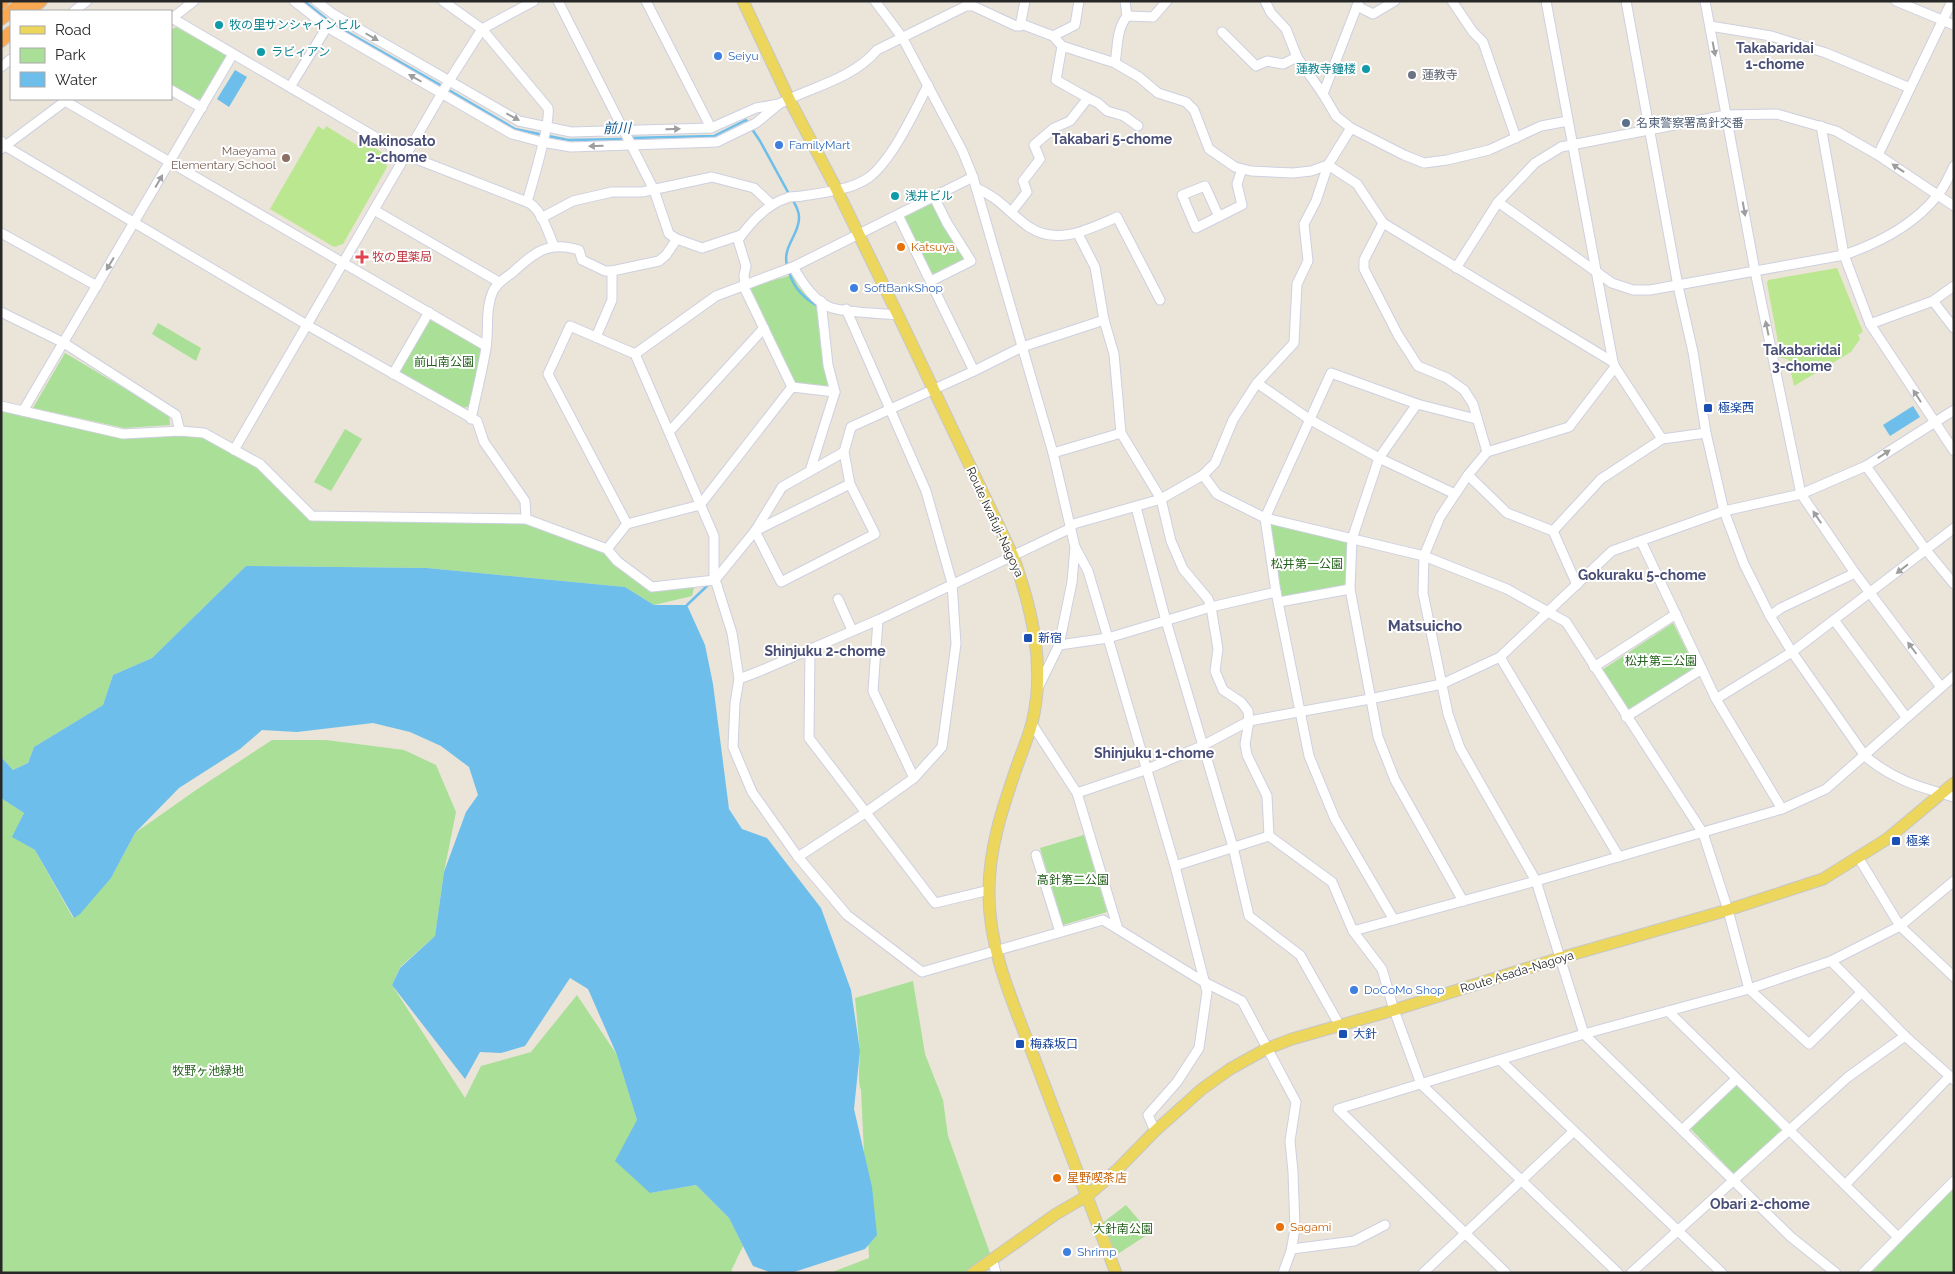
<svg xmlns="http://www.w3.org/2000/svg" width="1955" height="1274" font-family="Raleway,'Noto Sans JP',sans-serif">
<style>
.green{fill:#a9df96}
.pitch{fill:#bbe791}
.water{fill:#6dbeea}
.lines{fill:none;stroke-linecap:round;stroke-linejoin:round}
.stream{stroke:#6dbeea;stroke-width:2.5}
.minor-casing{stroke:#ced0e0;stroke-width:11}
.major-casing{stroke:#c7c7c7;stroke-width:13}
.highway-casing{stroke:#c7c7c7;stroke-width:14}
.minor{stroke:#fff;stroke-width:9}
.major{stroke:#ecd65b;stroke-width:11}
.highway{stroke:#f9a954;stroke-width:12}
.oneway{fill:#9e9e9e}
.culture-dot{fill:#0f9aa8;stroke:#fff;stroke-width:2}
.shop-dot{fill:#3f7fe0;stroke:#fff;stroke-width:2}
.worship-dot{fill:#6b7280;stroke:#fff;stroke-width:2}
.service-dot{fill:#5c6f8a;stroke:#fff;stroke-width:2}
.education-dot{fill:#8d6e63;stroke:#fff;stroke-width:2}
.food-dot{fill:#e8710a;stroke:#fff;stroke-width:2}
.health-dot{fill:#e0444e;stroke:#fff;stroke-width:2}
.transit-dot{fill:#1a4fb4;stroke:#fff;stroke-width:2}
.labels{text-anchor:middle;stroke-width:4;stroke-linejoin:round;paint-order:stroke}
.culture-label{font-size:12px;fill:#0d838f;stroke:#fff;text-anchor:start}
.shop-label{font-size:12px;fill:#366cbe;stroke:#fff;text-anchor:start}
.worship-label{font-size:12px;fill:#5b616d;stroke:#fff;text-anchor:start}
.service-label{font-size:12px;fill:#4e5e75;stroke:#fff;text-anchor:start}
.education-label{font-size:12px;fill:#785e54;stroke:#fff;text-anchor:end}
.food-label{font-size:12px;fill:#c56008;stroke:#fff;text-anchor:start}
.health-label{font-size:12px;fill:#be3a42;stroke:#fff;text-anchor:start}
.park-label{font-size:12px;fill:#23601b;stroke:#fff}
.transit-label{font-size:12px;fill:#164399;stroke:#fff;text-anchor:start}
.street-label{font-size:12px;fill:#272727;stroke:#fff}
.neighbourhood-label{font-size:14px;font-weight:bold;fill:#494e76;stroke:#fff}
.water-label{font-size:14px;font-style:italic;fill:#115a92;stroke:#fff}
.quarter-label{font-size:15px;font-weight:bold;fill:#494e76;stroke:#fff}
</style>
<rect width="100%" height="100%" fill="#eae4d9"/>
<g class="green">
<polygon points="176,27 228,56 203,98 197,100 171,84 171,30"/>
<polygon points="931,203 934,205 965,257 964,261 934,277 931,275 903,220 905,216"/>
<polygon points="792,275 798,286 818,309 832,388 795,384 750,287"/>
<polygon points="430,320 482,348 470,406 463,408 399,371"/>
<polygon points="158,323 201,348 196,361 152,334"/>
<polygon points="65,353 169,415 170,425 124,428 33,408"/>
<polygon points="1,406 123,434 204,433 260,464 312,516 526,519 607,549 652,586 694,588 692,596 654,605 625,587 427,568 246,566 152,658 113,675 103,705 34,747 28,763 13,770 1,757"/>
<polygon points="345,429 362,439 331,491 314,482"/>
<polygon points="1268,522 1349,542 1347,589 1279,602"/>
<polygon points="1673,623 1696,669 1632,709 1627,709 1602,670"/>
<polygon points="272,740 326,740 404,750 436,765 456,812 444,872 435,936 400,967 392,985 465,1098 481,1066 531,1052 577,995 617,1055 637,1120 650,1193 696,1185 729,1218 743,1246 731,1271 737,1273 1,1273 1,798 24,813 13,837 35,850 73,918 111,878 135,833 196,790"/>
<polygon points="1084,835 1107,912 1063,925 1040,848"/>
<path d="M913 981 925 1054 943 1100 948 1136 992 1259 974 1273H830L869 1258 861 1090C857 1082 860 1061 860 1051 858 1033 857 1016 855 998Z"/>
<polygon points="1736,1083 1781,1130 1735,1175 1690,1128"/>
<polygon points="1954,1187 1954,1273 1871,1273"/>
<polygon points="1126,1205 1150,1233 1116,1255 1101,1224"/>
</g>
<g class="pitch">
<polygon points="318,126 324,130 326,126 360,147 364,142 383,153 387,167 343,244 334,247 270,209"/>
<polygon points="1837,268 1863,332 1858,335 1860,339 1851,352 1794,386 1788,359 1781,358 1767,283 1768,280"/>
</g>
<g class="water">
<polygon points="235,70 247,77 229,107 217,99"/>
<polygon points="1913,406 1920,417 1890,436 1883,425"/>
<polygon points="246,566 427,568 625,587 654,605 687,605 705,645 713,684 729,809 742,829 767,838 821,908 851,990 860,1051 854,1109 872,1187 877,1235 865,1249 791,1273 772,1273 753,1266 729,1218 696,1185 650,1193 615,1161 637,1120 617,1055 588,989 570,978 525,1046 501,1053 480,1052 465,1079 392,985 400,968 435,936 444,872 466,812 478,795 469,767 441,746 410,732 373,723 297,732 262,730 240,749 179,788 135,833 111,878 80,914 74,918 35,850 12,837 24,813 1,798 1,757 13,770 28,763 34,747 103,705 113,675 152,658"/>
</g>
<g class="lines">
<g class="stream">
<polyline points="304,1 330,22 442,86"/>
<polyline points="447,89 515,129 568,140 625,139"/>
<polyline points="630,138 714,136 746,120 760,141 789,194"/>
<path d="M787 266C782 246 800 234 799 217 799 210 795 204 792 199"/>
<path d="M789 272C794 289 804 298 819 307"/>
<polyline points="687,605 707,586"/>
</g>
<defs>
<g id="minor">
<path d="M294 1 327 27 512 134 542 142 571 147 717 142 756 123 779 104 789 99C820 85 855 76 877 50L966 6H973L1016 26 1024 25 1053 36 1062 46 1115 63 1139 77 1158 93 1186 102 1194 110 1209 149 1235 167 1251 171 1293 173 1311 171 1328 165 1351 128"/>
<polyline points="316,1 333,14 519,121 571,132 711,128 756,108 779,104"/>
<path d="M443 1 482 29 548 108C551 121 532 185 527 202 541 207 548 233 554 246"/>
<polyline points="558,1 654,190 669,234 677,239 702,248 741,235"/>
<polyline points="646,1 711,128"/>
<polyline points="875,1 902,37 962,150 973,177 1053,453 1075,547 1072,582 1059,645 1038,688"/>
<polyline points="1125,1 1127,16"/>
<polyline points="1265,1 1271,13 1286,29 1297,57 1323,94"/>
<polyline points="1359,1 1323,94 1336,116 1351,128 1404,155 1424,163 1447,160 1489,150 1541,126 1568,121"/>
<polyline points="1452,1 1473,32 1483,42 1516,138"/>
<polyline points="1546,1 1613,362 1615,367 1662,439"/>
<path d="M1626 1 1678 286 1693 352 1706 433 1724 511 1744 564 1770 616 1792 652 1865 756C1893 780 1920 787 1954 797"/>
<polyline points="1705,1 1755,271 1801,494 1855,573 1941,687"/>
<polyline points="1896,1 1954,25"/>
<polyline points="1357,6 1373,14 1395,1"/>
<polyline points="74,11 87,1"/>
<polyline points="172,18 406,155 527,202"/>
<polyline points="171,19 194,1"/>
<polyline points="1020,26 1025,1"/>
<polyline points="1710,26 1771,36 1826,53 1910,88"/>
<polyline points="1222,32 1256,66 1267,61 1283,64 1297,57"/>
<polyline points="1053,36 1075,25 1079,1"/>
<polyline points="1062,46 1056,80 1088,98"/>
<path d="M1115 63C1118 47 1116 30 1127 16L1153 17 1167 1"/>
<polyline points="1,67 11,59"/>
<polyline points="290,87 327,27"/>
<polyline points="171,90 202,108"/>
<polyline points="65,101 486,346"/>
<polyline points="1821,126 1844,255 1870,324 1954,451"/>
<polyline points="1,141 5,146 307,325 477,421 484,442 525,501 526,519"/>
<polyline points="1,149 68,99"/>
<polyline points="1878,155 1952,1"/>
<path d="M976 188C999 197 1010 214 1029 227 1058 246 1089 229 1117 217L1160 300"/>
<path d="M1498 202 1612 283 1633 290H1650L1844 255C1879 243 1913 226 1937 196 1944 188 1949 176 1954 166"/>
<polyline points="374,210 499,282"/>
<polyline points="1012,211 1027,192 1023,181 1040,159 1034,145 1054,128 1070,121 1088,98 1098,103 1107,111 1124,116 1138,126"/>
<polyline points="898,215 974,371"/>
<polyline points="1219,217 1205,186 1182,195 1196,228 1242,205 1237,184 1242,169"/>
<polyline points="541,218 573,201 612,192 642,192 712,177 754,188 772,205"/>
<polyline points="1383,223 1364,260 1364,269 1398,335 1418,366 1447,378 1464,390 1473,404 1487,452"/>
<polyline points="1,233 97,286"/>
<polyline points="1078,234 1095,267 1104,320 1114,354 1121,433 1161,499 1171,541 1183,569 1208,599 1211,607 1218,649 1215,671 1223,690 1241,702 1248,711 1249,721 1245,744 1247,755 1267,796 1269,836"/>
<path d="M793 267C802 282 815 303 832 308 850 313 879 313 898 315"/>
<polyline points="1456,268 1498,202 1535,163 1561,147 1726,115 1777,114 1836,131 1878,155 1954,206"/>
<polyline points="931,281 971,261 947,223 934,197"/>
<path d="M745 285 744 275 746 266 738 240C750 223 767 204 787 198 791 196 797 197 802 196 822 193 851 190 868 178 891 162 915 111 928 85"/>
<polyline points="1933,301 1954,328"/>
<polyline points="1,312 64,343 176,415 180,431"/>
<polyline points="1870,324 1933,301 1954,286"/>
<polyline points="596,337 612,300 612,271"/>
<polyline points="635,354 716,296 793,267 973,177"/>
<polyline points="1615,367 1569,427 1487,452 1468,475 1440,517 1424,556 1423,593 1448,714 1460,748 1536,881 1584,1034 1791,1237 1836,1273"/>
<polyline points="393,374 429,312"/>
<polyline points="1257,383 1309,419 1379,458 1455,494"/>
<polyline points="792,387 835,392"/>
<polyline points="1417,404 1379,458 1352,539 1350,589 1378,737 1395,780 1463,901"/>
<polyline points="1,406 123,434 180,431 204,433 260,464 312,516 526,519 607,549 617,561 652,587 715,580 755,531 782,487 844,452"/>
<polyline points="23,411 233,54"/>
<path d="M471 419C476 395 482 372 486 348 489 329 485 309 493 291 497 283 505 278 512 273 534 253 548 240 579 250L582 260 605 271H612L659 261 666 255 677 239"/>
<polyline points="669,432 764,328"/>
<polyline points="234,450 449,81 482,29 534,1"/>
<polyline points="1053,453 1121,433"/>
<polyline points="1866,466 1926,550 1954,584"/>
<polyline points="810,471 835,392 828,365 821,301"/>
<polyline points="1203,475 1217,494 1265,518 1424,556 1507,589 1566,622 1703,833 1728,910 1749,989 1809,1044 1862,992"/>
<polyline points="1468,475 1507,513 1553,531 1577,585"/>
<polyline points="850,484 755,531 781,582 875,534 850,484 844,452 851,427 974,371 1022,347 1104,320"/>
<polyline points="1136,507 1166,621 1233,847 1249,916 1300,955 1340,1026"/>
<polyline points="627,524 548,374 570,326 635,354 714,536 714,576 732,633 739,679 735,703 733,747 752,792 798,857 847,915 922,972 1103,920 1204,982 1242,1001 1296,1102 1290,1141 1293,1172 1295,1229 1291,1251 1283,1273"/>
<polyline points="1070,525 1161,499 1203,475 1215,463 1233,420 1257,383 1294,343 1297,284 1308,261 1304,224 1316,201 1328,165 1357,184 1383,223 1613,362"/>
<polyline points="1553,531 1601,479 1662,439 1706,433"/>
<polyline points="1641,541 1716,699 1782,809"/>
<polyline points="1075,547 1088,571 1108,638 1175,866 1207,992 1199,1048 1177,1082 1148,1115 1155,1131"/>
<polyline points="607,549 627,524 700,505 792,387 743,285"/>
<polyline points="838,599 852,630"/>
<polyline points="1279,602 1350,589"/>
<polyline points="1770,616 1781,608 1855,573"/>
<polyline points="878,620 873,691 914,778"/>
<polyline points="1834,620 1906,717"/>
<polyline points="1059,645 1108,638 1211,607 1276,592"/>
<polyline points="810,648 809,738 935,903 989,890"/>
<polyline points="1500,657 1619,857"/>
<polyline points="1594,667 1676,614"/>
<polyline points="739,679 760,671 878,620 1071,528"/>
<polyline points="1716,699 1792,652 1954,528"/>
<polyline points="1626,717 1702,669"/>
<polyline points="1032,724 1077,793 1118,929"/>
<polyline points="1077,793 1145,770 1202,746 1249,721 1370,699 1442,684 1500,657 1612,551 1724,511 1801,494 1866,466 1954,410"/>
<polyline points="1036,855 1060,932"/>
<polyline points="798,857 865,813 914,778 942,747 956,644 952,583 926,491 846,309"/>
<polyline points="1858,857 1900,926 1954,977"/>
<polyline points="1175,866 1269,836 1332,882 1353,931 1382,969 1394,1010 1421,1084 1618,1273"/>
<polyline points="1394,920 1335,819 1309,756 1276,592 1265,518 1331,373 1417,404 1476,419"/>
<polyline points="1353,931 1536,881 1782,809 1826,789 1954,676"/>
<polyline points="1831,961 1905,1036 1954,1080"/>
<polyline points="1668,1011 1898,1237"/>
<polyline points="1500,1060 1722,1273"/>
<polyline points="1682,1130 1736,1079"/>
<polyline points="1846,1184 1949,1077"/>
<polyline points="1292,1249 1354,1241 1385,1225"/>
<polyline points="992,1259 996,1273"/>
<polyline points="1423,1273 1574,1131"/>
<polyline points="1506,1273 1338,1109 1584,1034 1749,989 1831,961 1900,926 1954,881"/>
<polyline points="1631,1273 1848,1077 1905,1036"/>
<polyline points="1863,1273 1954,1181"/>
</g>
<g id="major">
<path d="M743 1 789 99 837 190 898 315 1013 556C1032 609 1046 667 1032 723 1028 738 1022 752 1017 766 1003 807 989 847 989 891 988 953 1017 1011 1038 1068 1064 1136 1090 1204 1116 1273"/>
<polyline points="973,1273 1056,1214 1087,1196 1117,1170 1155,1131 1202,1089 1230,1069 1266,1049 1292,1039 1394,1010 1560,958 1728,910 1823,879 1887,839 1954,783"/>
</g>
<g id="highway">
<polyline points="1,3 3,1"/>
<polyline points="29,11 41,1"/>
<polyline points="1,19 24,1"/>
<polyline points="1,41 11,32"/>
</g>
</defs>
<use href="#minor" class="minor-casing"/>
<use href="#major" class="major-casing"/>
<use href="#highway" class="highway-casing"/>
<use href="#minor" class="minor"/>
<use href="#major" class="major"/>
<use href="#highway" class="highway"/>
</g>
<defs><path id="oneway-solid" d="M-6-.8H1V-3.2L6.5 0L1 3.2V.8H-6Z" transform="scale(1.25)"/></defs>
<g class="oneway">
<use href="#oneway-solid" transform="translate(372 37) rotate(30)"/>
<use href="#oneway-solid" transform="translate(1714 49) rotate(79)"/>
<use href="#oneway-solid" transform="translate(415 78) rotate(-150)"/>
<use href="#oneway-solid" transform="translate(513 117) rotate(28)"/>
<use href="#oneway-solid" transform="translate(673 129) rotate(-2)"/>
<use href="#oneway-solid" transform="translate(596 146) rotate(178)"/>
<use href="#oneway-solid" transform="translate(1898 168) rotate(-146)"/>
<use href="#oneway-solid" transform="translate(159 181) rotate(-60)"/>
<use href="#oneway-solid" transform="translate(1744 209) rotate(80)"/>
<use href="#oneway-solid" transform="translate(110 264) rotate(121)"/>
<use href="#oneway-solid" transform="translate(1767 328) rotate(-102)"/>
<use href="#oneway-solid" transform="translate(1917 396) rotate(-123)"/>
<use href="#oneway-solid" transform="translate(1884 454) rotate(-33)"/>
<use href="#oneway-solid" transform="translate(1817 517) rotate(-124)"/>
<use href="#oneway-solid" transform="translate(1902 569) rotate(142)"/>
<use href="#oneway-solid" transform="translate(1912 648) rotate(-127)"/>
</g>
<g class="culture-dot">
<circle cx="219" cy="25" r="5"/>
<circle cx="261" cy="52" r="5"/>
<circle cx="1366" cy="69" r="5"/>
<circle cx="895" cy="196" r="5"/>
</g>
<g class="shop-dot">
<circle cx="718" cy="56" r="5"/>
<circle cx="779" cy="145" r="5"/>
<circle cx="854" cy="288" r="5"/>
<circle cx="1354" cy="990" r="5"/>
<circle cx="1067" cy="1252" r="5"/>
</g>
<circle class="worship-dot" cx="1412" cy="75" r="5"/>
<circle class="service-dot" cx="1626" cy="123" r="5"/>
<circle class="education-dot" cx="286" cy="158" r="5"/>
<g class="food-dot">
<circle cx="901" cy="247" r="5"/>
<circle cx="1057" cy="1178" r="5"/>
<circle cx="1280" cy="1227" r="5"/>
</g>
<path class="health-dot" d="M359.5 249.5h5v5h5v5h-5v5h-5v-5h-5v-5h5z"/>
<g class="transit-dot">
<rect x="1703" y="403" width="10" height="10" rx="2.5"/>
<rect x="1023" y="633" width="10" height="10" rx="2.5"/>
<rect x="1891" y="836" width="10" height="10" rx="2.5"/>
<rect x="1338" y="1029" width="10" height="10" rx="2.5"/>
<rect x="1015" y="1039" width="10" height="10" rx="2.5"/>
</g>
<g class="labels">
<g class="culture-label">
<text x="229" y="29">牧の里サンシャインビル</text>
<text x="271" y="56">ラビィアン</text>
<text x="1356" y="73" text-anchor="end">蓮教寺鐘楼</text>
<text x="905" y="200">浅井ビル</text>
</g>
<g class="shop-label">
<text x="728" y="60">Seiyu</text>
<text x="789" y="149">FamilyMart</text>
<text x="864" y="292">SoftBankShop</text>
<text x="1364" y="994">DoCoMo Shop</text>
<text x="1077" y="1256">Shrimp</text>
</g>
<g class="worship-label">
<text x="1422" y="79">蓮教寺</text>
</g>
<g class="service-label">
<text x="1636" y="127">名東警察署高針交番</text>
</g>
<g class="education-label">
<text x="276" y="155">Maeyama<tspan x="276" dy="14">Elementary School</tspan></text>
</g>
<g class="food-label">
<text x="911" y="251">Katsuya</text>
<text x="1067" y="1182">星野喫茶店</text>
<text x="1290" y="1231">Sagami</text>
</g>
<g class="health-label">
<text x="372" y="261">牧の里薬局</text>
</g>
<g class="park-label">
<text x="444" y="366">前山南公園</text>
<text x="1307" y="568">松井第一公園</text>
<text x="1661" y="665">松井第二公園</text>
<text x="1073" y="884">高針第二公園</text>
<text x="208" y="1075">牧野ヶ池緑地</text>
<text x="1123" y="1233">大針南公園</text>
</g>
<g class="transit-label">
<text x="1718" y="412">極楽西</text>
<text x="1038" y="642">新宿</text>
<text x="1906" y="845">極楽</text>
<text x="1353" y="1038">大針</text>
<text x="1030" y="1048">梅森坂口</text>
</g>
<g class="street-label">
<text transform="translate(995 522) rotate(65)" y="4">Route Iwafuji-Nagoya</text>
<text transform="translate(1517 972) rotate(-17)" y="4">Route Asada-Nagoya</text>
</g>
<g class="neighbourhood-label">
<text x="1775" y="53">Takabaridai<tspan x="1775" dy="16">1-chome</tspan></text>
<text x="1112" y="144">Takabari 5-chome</text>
<text x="397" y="146">Makinosato<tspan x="397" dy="16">2-chome</tspan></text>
<text x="1802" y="355">Takabaridai<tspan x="1802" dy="16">3-chome</tspan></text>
<text x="1642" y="580">Gokuraku 5-chome</text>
<text x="825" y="656">Shinjuku 2-chome</text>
<text x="1154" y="758">Shinjuku 1-chome</text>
<text x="1760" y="1209">Obari 2-chome</text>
</g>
<g class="water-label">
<text transform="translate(617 128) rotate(-1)" y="5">前川</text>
</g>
<g class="quarter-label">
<text x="1425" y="631">Matsuicho</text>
</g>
</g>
<rect width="1955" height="1274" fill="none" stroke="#272727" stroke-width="5"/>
<rect x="10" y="10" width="162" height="90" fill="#ffffff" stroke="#a9a9a9"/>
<rect x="20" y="26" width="25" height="8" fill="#ecd65b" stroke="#a9a9a9"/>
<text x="55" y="35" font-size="15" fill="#272727">Road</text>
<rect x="20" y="48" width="25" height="15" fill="#a9df96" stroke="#a9a9a9"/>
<text x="55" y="60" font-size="15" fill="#272727">Park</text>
<rect x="20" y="72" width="25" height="15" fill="#6dbeea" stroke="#a9a9a9"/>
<text x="55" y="85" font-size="15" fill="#272727">Water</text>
</svg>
